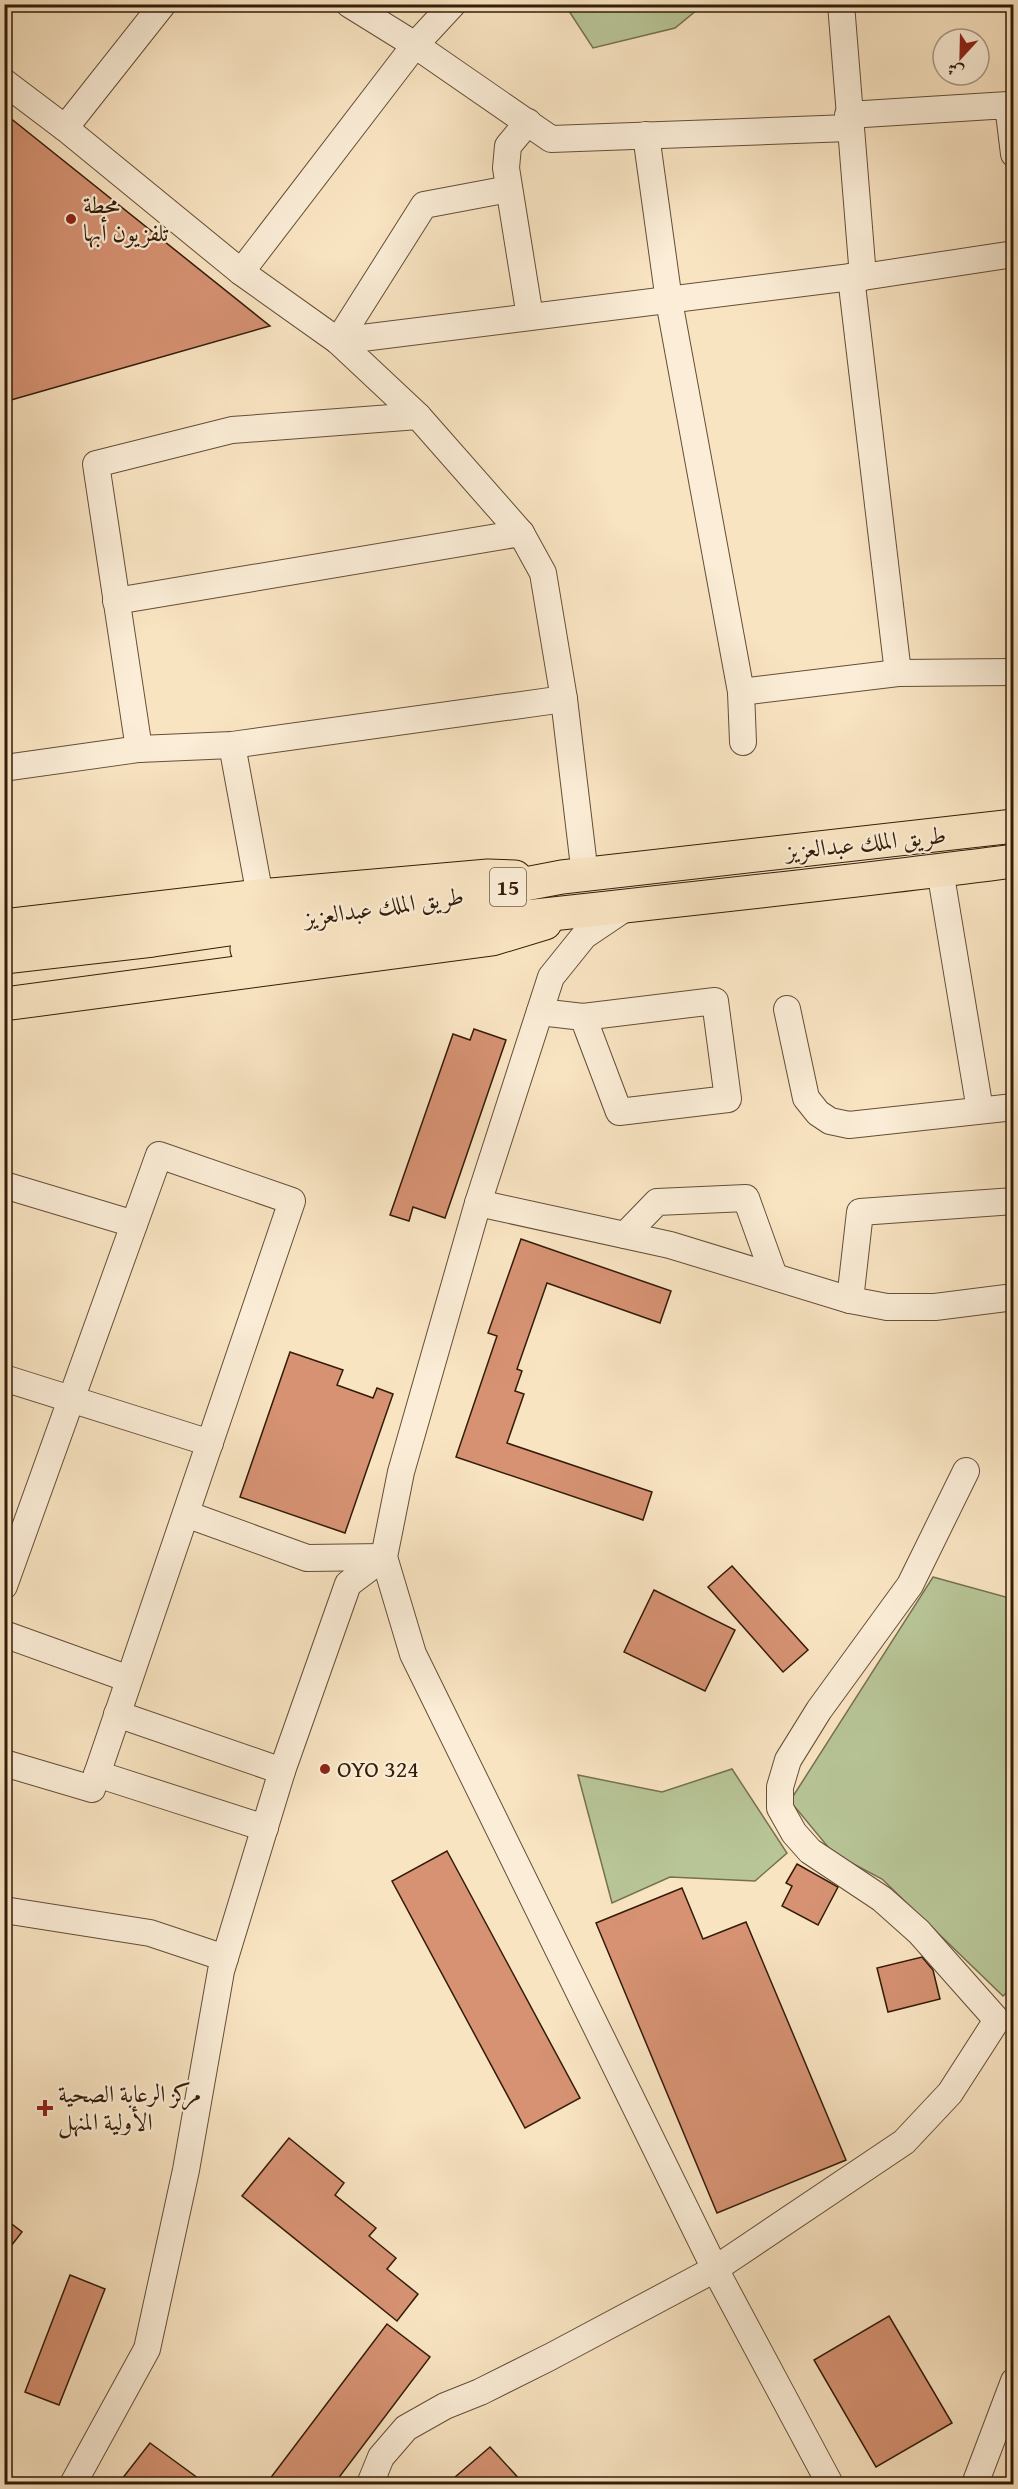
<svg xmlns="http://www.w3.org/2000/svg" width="1018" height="2489" font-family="'Gentium Book Plus',Amiri,serif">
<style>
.green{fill:#b8c597;stroke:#767050;stroke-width:1.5}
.building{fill:#d69273;stroke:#331c08;stroke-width:1.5}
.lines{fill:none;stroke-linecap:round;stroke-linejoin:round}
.minor-casing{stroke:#644e36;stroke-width:28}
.major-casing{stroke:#331c08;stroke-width:35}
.highway-casing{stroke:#331c08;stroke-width:35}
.minor{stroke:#fbedd7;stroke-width:26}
.major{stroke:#f9e4c2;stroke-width:33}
.highway{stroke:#f9e4c2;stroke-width:33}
.poi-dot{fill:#8f2418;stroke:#fbedd7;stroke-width:2}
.labels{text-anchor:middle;stroke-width:4.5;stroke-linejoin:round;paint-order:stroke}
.shield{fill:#fbedd7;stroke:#6f5b46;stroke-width:1.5}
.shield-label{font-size:22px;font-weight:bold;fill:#331c08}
.poi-label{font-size:24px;fill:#331c08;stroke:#fbedd7;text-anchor:start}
.street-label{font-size:24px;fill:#331c08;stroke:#fbedd7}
</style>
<rect width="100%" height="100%" fill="#f9e4c2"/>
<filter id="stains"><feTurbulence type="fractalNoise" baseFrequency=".00333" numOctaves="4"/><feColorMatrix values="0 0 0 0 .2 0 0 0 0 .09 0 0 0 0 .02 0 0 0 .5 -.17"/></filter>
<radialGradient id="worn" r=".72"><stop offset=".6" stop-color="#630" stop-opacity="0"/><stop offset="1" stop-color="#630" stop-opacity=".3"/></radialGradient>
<g class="green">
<polygon points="565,5 703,5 675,28 593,48"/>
<polygon points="933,1577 1013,1599 1013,1987 1003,1996 882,1879 833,1853 790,1801"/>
<polygon points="732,1769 787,1853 755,1881 670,1877 612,1903 578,1775 662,1792"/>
</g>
<g class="building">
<polygon points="4,113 270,326 4,402"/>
<polygon points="474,1029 506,1040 445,1218 413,1207 409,1221 390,1215 453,1034 470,1040"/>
<polygon points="521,1239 671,1291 660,1323 547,1283 517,1369 522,1371 515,1391 524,1394 507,1443 652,1492 643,1520 456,1457 497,1336 488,1333"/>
<polygon points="290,1352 343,1370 337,1385 373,1398 377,1388 393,1394 345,1533 240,1497"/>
<polygon points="732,1566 808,1650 783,1672 708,1587"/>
<polygon points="654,1590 735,1630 705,1691 624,1652"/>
<polygon points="447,1851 580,2098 525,2128 392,1881"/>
<polygon points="797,1864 838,1887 818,1925 782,1906 792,1886 786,1883"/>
<polygon points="682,1888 703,1939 746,1922 846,2160 717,2213 596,1923"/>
<polygon points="922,1957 933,1970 940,1999 888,2012 877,1968"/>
<polygon points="289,2138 344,2183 335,2195 376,2228 369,2236 396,2258 387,2269 418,2294 397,2321 242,2196"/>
<polygon points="4,2218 22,2232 4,2255"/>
<polygon points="70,2275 105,2289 59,2405 25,2392"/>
<polygon points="889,2316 952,2423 876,2467 814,2360"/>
<polygon points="387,2324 430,2357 334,2484 266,2484"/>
<polygon points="150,2443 206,2484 118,2484"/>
<polygon points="490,2447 524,2484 447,2484"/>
</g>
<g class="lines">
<defs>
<g id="minor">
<polyline points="349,4 415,45 551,139 849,128"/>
<polyline points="841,4 863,277"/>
<polyline points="4,82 65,128 241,272 338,341 418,416 521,533 543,573 564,699 585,875"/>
<polyline points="848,115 1008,105 1014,154"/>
<polyline points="528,122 508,146 506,168 530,317"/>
<polyline points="65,128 163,4"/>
<polyline points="646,135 669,301 741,692 743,742"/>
<polyline points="241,272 415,45 453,4"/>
<polyline points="851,277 898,673"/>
<polyline points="338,341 851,277 863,277 1014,254"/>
<polyline points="338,341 424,205 509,189"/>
<polyline points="116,601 521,533"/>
<polyline points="741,692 898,673 1014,672"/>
<polyline points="232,745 260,896"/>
<polyline points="139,749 96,464 232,430 418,416"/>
<polyline points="4,768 139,749 232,745 564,699"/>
<polyline points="940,870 980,1110"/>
<polyline points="627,907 584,936 551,977 478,1203 401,1472 384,1557 413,1654 715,2269 830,2484"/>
<polyline points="787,1009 806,1098 818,1113 830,1121 849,1125 1014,1107"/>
<polyline points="540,1012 583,1017 619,1112 728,1099 715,1001 583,1017"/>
<polyline points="4,1185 134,1224"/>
<polyline points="478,1203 670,1245 850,1300 887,1307 935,1307 1014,1297"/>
<polyline points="625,1235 657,1202 746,1198 774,1276"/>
<polyline points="850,1300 860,1212 1014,1201"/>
<polyline points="4,1378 210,1443"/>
<polyline points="186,1514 307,1558 384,1557"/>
<polyline points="4,1586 159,1155 292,1201 92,1789 4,1763"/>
<polyline points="4,1634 129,1679"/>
<polyline points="117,1714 282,1771"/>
<polyline points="97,1774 265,1828"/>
<polyline points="4,1910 150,1933 225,1958"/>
<polyline points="73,2484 147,2349 186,2170 221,1971 282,1771 348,1584 384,1557"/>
<polyline points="370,2484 381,2457 406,2428 445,2406 480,2392 550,2357 715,2269 904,2142 950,2093 997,2020 919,1932 882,1899 810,1851 794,1833 780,1808 780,1787 788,1760 819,1710 910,1585 966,1471"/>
<polyline points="975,2484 1014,2381"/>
</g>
<g id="major">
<polyline points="4,926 260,896 488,876 515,877"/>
<polyline points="4,1004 492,939 545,923"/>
</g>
<g id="highway">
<path d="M247 949C503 917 759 894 1014 861"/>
<polyline points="4,957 153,940 473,894 562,877 1014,826"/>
</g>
</defs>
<use href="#minor" class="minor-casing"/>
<use href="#major" class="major-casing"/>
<use href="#highway" class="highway-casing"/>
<use href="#minor" class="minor"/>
<use href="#major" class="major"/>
<use href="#highway" class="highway"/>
</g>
<g class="poi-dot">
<circle cx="71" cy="219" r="6"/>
<circle cx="325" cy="1769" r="6"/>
<path d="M42 2099h6v6h6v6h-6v6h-6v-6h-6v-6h6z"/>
</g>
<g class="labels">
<rect class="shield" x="490" y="868" width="36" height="38" rx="4.5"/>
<g class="shield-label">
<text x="508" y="895">15</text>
</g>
<g class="poi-label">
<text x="83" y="213">محطة<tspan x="83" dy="28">تلفزيون أبها</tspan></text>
<text x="337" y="1777">OYO 324</text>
<text x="58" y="2102">مركز الرعاية الصحية<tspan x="58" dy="28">الأولية المنهل</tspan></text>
</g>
<g class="street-label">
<text transform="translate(866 843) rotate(-6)" y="8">طريق الملك عبدالعزيز</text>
<text transform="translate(384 907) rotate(-8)" y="8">طريق الملك عبدالعزيز</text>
</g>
</g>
<rect width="1018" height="2489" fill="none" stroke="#f9e4c2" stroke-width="24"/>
<rect x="6" y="6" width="1006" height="2477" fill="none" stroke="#331c08" stroke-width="3"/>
<rect x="12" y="12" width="994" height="2465" fill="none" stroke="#331c08" stroke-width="1.5"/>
<g transform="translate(961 57) rotate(202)"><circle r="28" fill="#fbedd7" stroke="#ab9984" stroke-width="1.5"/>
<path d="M0-4.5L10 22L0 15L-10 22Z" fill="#8f2418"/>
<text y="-9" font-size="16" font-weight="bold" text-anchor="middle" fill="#331c08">ش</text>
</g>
<rect width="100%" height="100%" filter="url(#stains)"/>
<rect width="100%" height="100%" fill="url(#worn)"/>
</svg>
